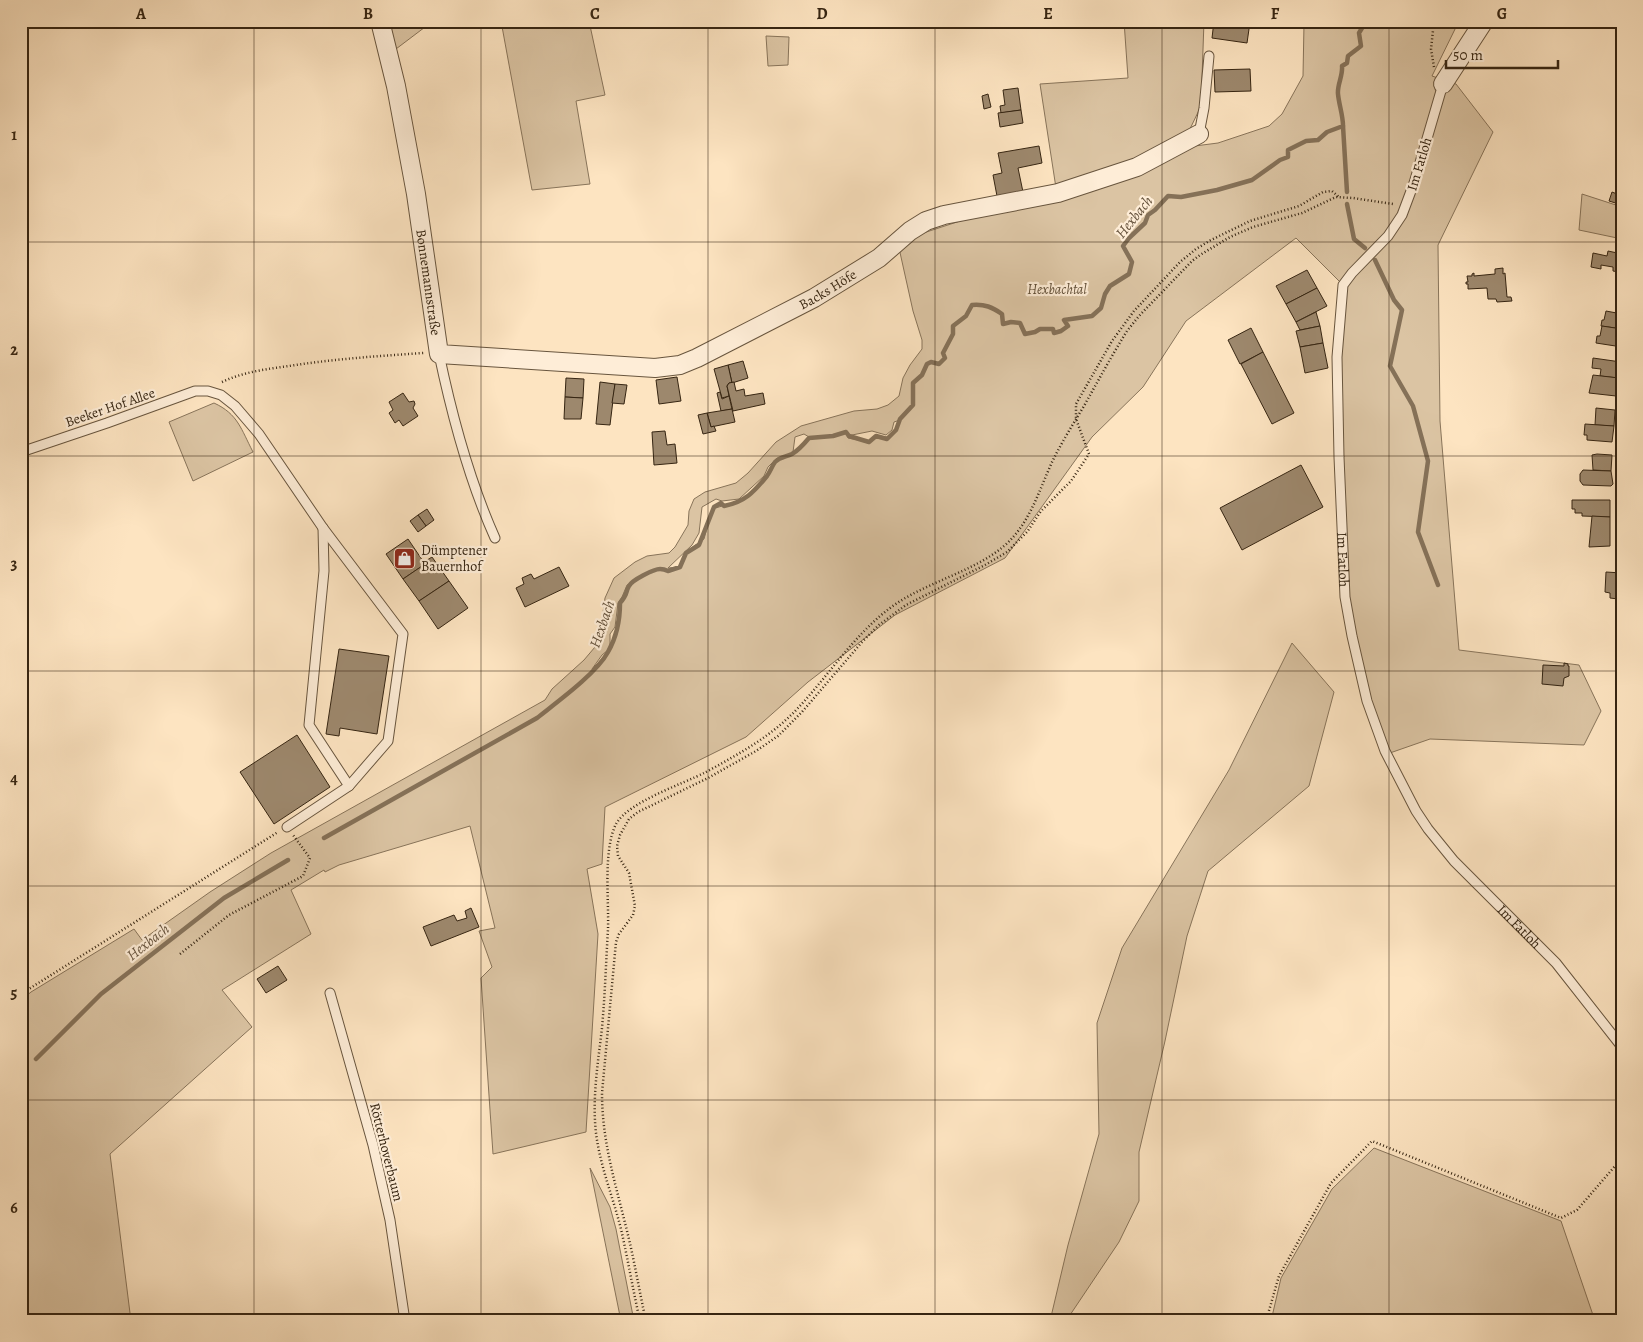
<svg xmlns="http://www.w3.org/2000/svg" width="1643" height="1342" font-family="Alegreya,serif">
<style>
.green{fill:#dbc4a3;stroke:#88745a;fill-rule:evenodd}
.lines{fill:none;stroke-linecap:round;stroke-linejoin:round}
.stream{stroke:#857158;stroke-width:4.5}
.building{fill:#9d886d;stroke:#362512}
.lane-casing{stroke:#68553e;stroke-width:11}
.street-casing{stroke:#68553e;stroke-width:20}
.path{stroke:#362512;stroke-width:2.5;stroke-dasharray:1 2.5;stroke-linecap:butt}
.lane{stroke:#feedd7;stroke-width:9}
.street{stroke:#feedd7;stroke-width:18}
.grid{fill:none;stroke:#362512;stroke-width:1;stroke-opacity:0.55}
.labels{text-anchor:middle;stroke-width:4.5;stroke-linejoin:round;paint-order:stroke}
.street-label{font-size:14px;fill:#362512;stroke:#feedd7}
.park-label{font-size:14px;font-style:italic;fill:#5f4d36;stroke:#feedd7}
.poi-label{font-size:14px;fill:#362512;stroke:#feedd7;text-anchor:start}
.water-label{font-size:15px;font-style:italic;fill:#64513b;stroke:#feedd7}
.neatline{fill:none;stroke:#362512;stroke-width:2}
.grid-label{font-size:16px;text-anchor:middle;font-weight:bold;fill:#362512}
</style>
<rect width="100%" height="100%" fill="#fde4c1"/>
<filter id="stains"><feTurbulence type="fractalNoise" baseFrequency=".004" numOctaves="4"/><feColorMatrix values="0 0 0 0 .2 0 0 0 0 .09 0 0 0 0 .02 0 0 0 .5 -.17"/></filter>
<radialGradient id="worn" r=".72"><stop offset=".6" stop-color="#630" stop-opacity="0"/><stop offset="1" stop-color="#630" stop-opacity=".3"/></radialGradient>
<g class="green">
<polygon points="385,21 433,21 392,52"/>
<polygon points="501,21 589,21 605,95 576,101 590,184 532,190"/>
<polygon points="1124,21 1204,21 1201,106 1189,131 1135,162 1056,188 1040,84 1128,78"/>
<path d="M1311 21H1459L1432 76 1456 84 1493 132 1438 245 1440 421 1459 650 1579 665 1601 711 1584 745 1430 739 1387 754 1368 702 1347 598 1338 358 1342 284 1296 238 1186 321 1143 387 1092 437 1005 558 895 615 808 682 746 737 605 807 602 864 587 869 598 934 586 1132 493 1154 481 978 492 967 479 931 495 928 470 826 339 865 325 872 324 870 291 890 311 934 222 990 252 1027 110 1154 131 1321H21V1000L31 992 134 929 142 940 210 892 271 853 545 700 552 689 584 660 595 647 600 634 605 598 614 578 635 562 647 556 669 553 675 547 688 525 689 511 694 499 705 492 736 483 748 473 776 442 801 426 854 411 877 409 888 405 899 396 903 378 910 365 922 349V340L913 311 899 248 911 237 1187 147 1218 143 1269 126 1282 114 1303 76 1304 24ZM900 420 895 430 887 437H877L869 442 848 438 847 436 872 431 886 435 892 430 894 422ZM804 434 809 437 802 448 790 456 793 452 795 437ZM777 458 780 459 774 463 769 475 746 499 712 509 704 539 687 551 681 567 668 568 692 545 699 533 702 507 716 499 722 501 739 499 764 476 768 467ZM629 584 627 595 620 604 615 637 607 654 592 669 602 655 608 650 610 646V634L615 627 618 603 622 597 627 585Z"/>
<polygon points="766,36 789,37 788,65 768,66"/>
<polygon points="1582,194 1622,207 1622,239 1579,230"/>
<path d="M214 403C238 414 241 429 253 452L193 481 169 422Z"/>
<polygon points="1292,643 1334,692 1309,786 1208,871 1187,936 1165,1041 1139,1152 1139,1201 1119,1242 1066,1321 1050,1321 1068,1245 1099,1134 1097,1023 1122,948 1229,770"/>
<polygon points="1374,1148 1561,1221 1595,1321 1271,1321 1281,1278 1332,1189"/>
<polygon points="590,1168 610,1207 616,1229 634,1321 621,1321"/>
</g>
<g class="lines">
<g class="stream">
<polyline points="1343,126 1347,192"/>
<polyline points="1347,204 1354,239 1365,248"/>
<polyline points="1375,260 1394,300 1402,310 1390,366 1413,406 1428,461 1418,532 1438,585"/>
<path d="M324 838 537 718C557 702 596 674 608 652 616 638 620 619 620 603 628 594 625 593 629 586 632 580 654 569 660 569 663 569 666 570 668 571L680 567 686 553 699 545 714 507 721 503 724 506C745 502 754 492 767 476 770 472 772 466 775 462 780 457 786 457 792 454 799 450 804 444 809 438L833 436 846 432 849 436 869 442 876 436 887 439 896 430 900 419 913 405V383L922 375 927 364 931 362 939 364 945 358 943 353 953 334V326L966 316 972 305C985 304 992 307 1002 314L1003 324 1011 322 1020 323 1025 334 1035 332 1040 329H1053L1054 333 1061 331 1068 326 1064 320 1092 316 1101 308 1105 294 1110 286 1129 274 1132 262 1123 246 1129 238 1145 223 1148 215 1155 210 1168 196 1181 197 1217 190 1252 180 1280 160 1288 157V150L1306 141 1318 140 1327 132 1343 126C1343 115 1339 105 1338 94 1337 85 1343 76 1342 66L1347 63 1348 56 1361 46 1359 33 1362 28 1360 21"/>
<polyline points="36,1059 101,994 224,898 288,860"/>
</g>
</g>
<g class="building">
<polygon points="1214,21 1250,22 1247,43 1212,38"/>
<polygon points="1506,21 1518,21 1512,27"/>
<polygon points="1528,21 1539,21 1534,27"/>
<polygon points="1250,69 1251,91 1215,92 1214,70"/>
<polygon points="1018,88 1021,110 1001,113 1000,106 1005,105 1003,90"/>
<polygon points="988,94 991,107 984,109 982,96"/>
<polygon points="1021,110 1023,123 1000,127 998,113"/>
<polygon points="1039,146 1042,163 1018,168 1023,192 997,196 993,175 1002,173 998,153"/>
<polygon points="1612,192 1622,196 1622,205 1609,201"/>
<polygon points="1608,251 1622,254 1619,272 1613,271 1613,267 1601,265 1601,269 1591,267 1593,253 1607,256"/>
<polygon points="1503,268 1503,274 1505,273 1507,297 1511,297 1512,301 1497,302 1496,299 1488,299 1487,288 1468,289 1468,284 1466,284 1466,282 1468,282 1467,276 1472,276 1472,274 1474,273 1474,276 1495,274 1495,269"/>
<polygon points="1307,270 1317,288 1286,304 1276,286"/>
<polygon points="1317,288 1327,306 1296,322 1286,304"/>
<polygon points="1606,311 1622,314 1622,329 1601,326 1602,320 1604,320"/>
<polygon points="1316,312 1320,326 1300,330 1296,322"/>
<polygon points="1320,326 1323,343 1300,347 1296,331"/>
<polygon points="1602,326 1622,329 1622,347 1596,343 1597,336 1600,336"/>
<polygon points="1251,328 1263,352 1240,364 1228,340"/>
<polygon points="1323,343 1328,368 1305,373 1300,347"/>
<polygon points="1263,352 1294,413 1272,424 1241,364"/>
<polygon points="1593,358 1621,362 1618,378 1600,376 1601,369 1592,368"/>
<polygon points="743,361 748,378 732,383 728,365"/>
<polygon points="728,365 732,383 729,383 727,386 729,396 722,398 714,369"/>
<polygon points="1593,375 1619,378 1616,396 1589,393"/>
<polygon points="677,377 681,401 659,404 656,380"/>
<polygon points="566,378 584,379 583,398 565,397"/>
<polygon points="600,382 615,384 610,425 596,424"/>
<polygon points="734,382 736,391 744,389 745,396 763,393 765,404 733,411 727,386 729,383"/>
<polygon points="615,384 627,385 624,404 612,403"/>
<polygon points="720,392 722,399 729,396 732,409 721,411 717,393"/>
<polygon points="403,393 409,402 414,401 415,404 413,408 418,416 403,426 399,420 395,423 389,413 393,410 389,402"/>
<polygon points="565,397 583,398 581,419 564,419"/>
<polygon points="1596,408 1615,410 1614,426 1595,425"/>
<polygon points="732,409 735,422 711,427 707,413"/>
<polygon points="707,413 711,427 714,426 716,431 703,434 698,415"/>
<polygon points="1585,424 1614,426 1612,442 1587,440 1587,435 1584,435"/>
<polygon points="665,431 667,445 675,444 677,463 654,465 652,432"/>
<polygon points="1597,454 1612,455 1611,471 1593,470 1592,455"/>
<polygon points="1301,465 1323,507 1242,550 1220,508"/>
<polygon points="1583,470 1611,471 1613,484 1611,486 1583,485 1580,481 1580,474"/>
<polygon points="1572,500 1610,500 1610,517 1582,516 1582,513 1575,513 1575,509 1572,509"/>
<polygon points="427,509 434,520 426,526 418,515"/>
<polygon points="418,515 426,526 418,532 410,521"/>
<polygon points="1592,516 1610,517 1610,546 1589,547"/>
<polygon points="408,539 425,564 403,579 386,554"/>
<polygon points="432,557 449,581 419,601 403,579 425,564 424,562"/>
<polygon points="559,567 569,586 525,607 516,588 524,584 522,578 531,574 534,579"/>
<polygon points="1606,572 1622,573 1622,593 1618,593 1618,599 1610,598 1610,593 1605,592"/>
<polygon points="449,581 468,608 438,629 419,601"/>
<polygon points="339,649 389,656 377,734 340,728 339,736 326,734"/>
<polygon points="1564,663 1568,664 1568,666 1569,666 1569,676 1564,678 1563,686 1542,684 1543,665 1564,666"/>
<polygon points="297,735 330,787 274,824 240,772"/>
<polygon points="471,908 479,927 431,946 423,927 454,915 457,921 467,918 465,911"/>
<polygon points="278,966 287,980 266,993 257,979"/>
</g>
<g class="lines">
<defs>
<g id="lane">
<path id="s1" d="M1443 84 1414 183 1402 215 1388 236 1352 273 1343 285 1337 357 1339 457 1345 597 1352 636 1367 701 1385 751 1416 811 1428 829 1454 861 1556 963 1622 1047"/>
<polyline points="1199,134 1204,108 1209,56"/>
<path d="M439 354C452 416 469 480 495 538"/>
<polyline points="21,452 107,423 195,391 208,391 221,395 235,406 259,434 323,528 403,634 388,741 349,786 287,827"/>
<polyline points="323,528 324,571 309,725 349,786"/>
<polyline points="330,993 373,1145 390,1220 405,1321"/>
</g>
<g id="street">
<path id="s2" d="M380 21 396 86 416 194 439 354 655 368 680 365 697 358 814 298 879 258 910 231 926 221 944 215 1058 193 1137 167 1199 134"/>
<polyline points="1443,84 1484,21"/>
</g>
</defs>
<use href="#lane" class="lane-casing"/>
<use href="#street" class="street-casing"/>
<g class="path">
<polyline points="1434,67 1431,49 1434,21"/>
<path d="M222 382C243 372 267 369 289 366 334 359 378 356 424 353"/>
<polyline points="180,954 229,915 303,876 310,858 293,835"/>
<polyline points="21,994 278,832"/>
<path d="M640 1321C633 1290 628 1260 621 1229 613 1197 600 1166 596 1133 592 1098 598 1063 602 1028 605 995 606 962 608 929 609 899 603 850 616 824 628 802 683 784 706 772 739 754 772 736 798 708 829 675 854 635 890 608 925 582 972 573 1004 546 1030 524 1039 490 1053 460 1062 442 1073 424 1084 406 1098 381 1112 355 1127 331L1139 316 1192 261 1200 255 1230 237 1253 227 1302 213 1336 197 1353 198 1393 204"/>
<path d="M646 1321C639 1290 634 1258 626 1227 615 1182 602 1141 602 1093L616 942 619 934 633 915 635 906 629 873 618 856 617 846 620 835 629 819 638 812 708 778 756 751 778 736 802 712 862 642 879 625 906 605 985 565 1007 552 1027 532 1041 511 1071 481 1089 454 1076 419V404L1112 341 1134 311 1180 262 1196 249 1211 240 1250 221 1299 206 1323 192 1332 191 1339 197"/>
<polyline points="1266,1321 1279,1276 1331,1183 1372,1141 1561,1218 1577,1210 1622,1158"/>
</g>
<use href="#lane" class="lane"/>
<use href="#street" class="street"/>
</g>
<path class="grid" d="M254 21V1321M481 21V1321M708 21V1321M935 21V1321M1162 21V1321M1389 21V1321M21 242H1622M21 456H1622M21 671H1622M21 886H1622M21 1100H1622"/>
<defs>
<symbol id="shop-square" viewBox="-11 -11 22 22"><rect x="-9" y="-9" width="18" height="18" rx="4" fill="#8f2418" stroke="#feedd7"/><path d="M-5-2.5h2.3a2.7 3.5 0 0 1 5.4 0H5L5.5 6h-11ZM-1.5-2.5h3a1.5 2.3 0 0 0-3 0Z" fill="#fff"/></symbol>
</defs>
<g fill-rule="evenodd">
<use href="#shop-square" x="392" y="546" width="25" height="25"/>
</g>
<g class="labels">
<g class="street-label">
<text transform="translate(1419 164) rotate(-73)" y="5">Im Fatloh</text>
<text dy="5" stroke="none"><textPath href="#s2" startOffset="266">Bonnemannstraße</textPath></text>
<text dy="5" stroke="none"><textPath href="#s2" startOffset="746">Backs Höfe</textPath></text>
<text transform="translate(110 407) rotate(-19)" y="5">Beeker Hof Allee</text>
<text dy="5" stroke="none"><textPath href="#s1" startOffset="504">Im Fatloh</textPath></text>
<text dy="5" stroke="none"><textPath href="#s1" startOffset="924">Im Fatloh</textPath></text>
<text transform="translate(387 1152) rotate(76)" y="5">Rötterhoverbaum</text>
</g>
<g class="park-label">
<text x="1057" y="294">Hexbachtal</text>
</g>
<g class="poi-label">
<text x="421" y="555">Dümptener<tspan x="421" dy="16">Bauernhof</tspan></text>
</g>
<g class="water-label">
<text transform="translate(1134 217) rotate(-51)" y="5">Hexbach</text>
<text transform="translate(602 624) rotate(-71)" y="5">Hexbach</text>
<text transform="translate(148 942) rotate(-38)" y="5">Hexbach</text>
</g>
</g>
<rect width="1643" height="1342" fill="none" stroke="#fde4c1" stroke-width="55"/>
<path d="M1446 60v8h112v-8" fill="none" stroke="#362512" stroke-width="2.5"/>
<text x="1453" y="60" font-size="15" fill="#362512" stroke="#feedd7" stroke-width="4" paint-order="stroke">50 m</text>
<rect x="28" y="28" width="1588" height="1286" class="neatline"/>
<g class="grid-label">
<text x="141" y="19">A</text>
<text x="368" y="19">B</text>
<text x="595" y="19">C</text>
<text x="822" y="19">D</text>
<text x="1048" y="19">E</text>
<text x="1275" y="19">F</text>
<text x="1502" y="19">G</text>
<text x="14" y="140">1</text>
<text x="14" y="355">2</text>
<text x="14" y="569">3</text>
<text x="14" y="784">4</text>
<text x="14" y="998">5</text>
<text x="14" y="1213">6</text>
</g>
<rect width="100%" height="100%" filter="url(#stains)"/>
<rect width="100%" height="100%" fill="url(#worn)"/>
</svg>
